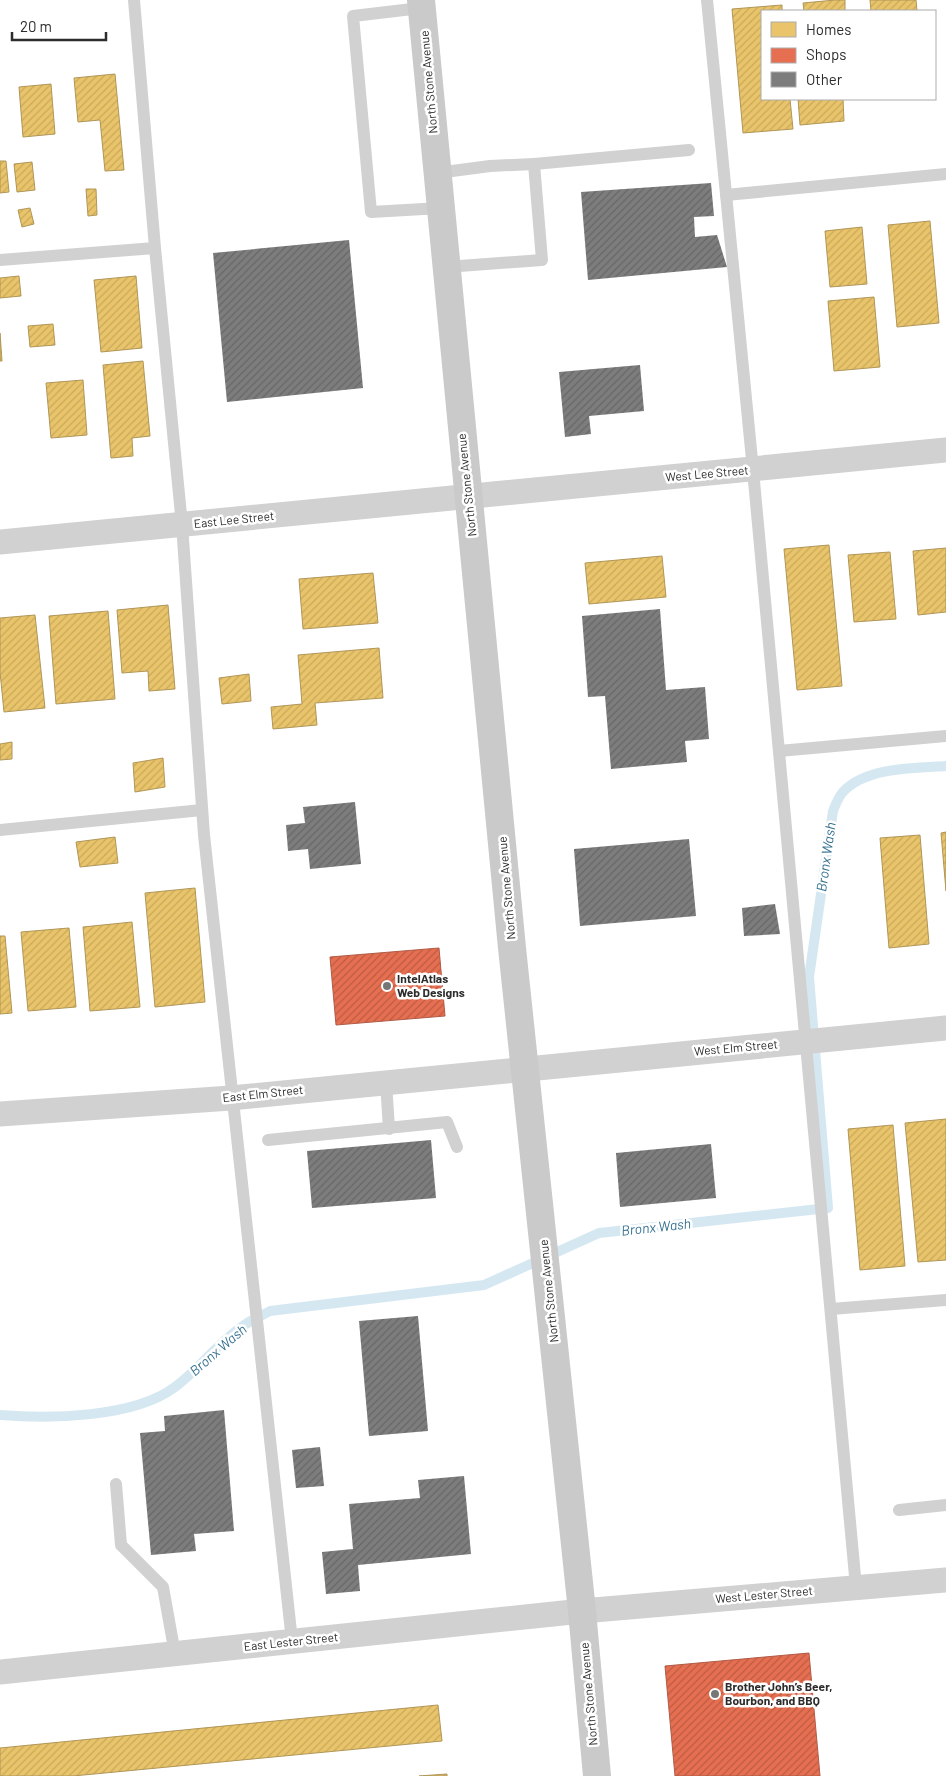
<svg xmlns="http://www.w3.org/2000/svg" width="946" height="1776" font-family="Barlow,sans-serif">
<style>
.homes{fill:url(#homes-hatch);stroke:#b09657}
.shops{fill:url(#shops-hatch);stroke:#af5b46}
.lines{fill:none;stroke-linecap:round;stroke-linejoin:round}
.stream{stroke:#d5e8f2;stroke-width:10}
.building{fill:url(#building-hatch)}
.lane{stroke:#d1d1d1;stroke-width:12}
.street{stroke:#d1d1d1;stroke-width:25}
.secondary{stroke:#cacaca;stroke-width:28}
.poi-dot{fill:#767676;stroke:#fff;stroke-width:2}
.labels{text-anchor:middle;stroke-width:5;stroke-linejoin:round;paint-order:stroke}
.street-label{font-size:12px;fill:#2c2c2c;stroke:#fff}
.poi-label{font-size:12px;font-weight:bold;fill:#2c2c2c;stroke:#fff;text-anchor:start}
.water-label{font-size:14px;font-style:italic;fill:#377291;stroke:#fff}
</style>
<defs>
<pattern id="homes-hatch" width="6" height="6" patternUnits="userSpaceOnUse" patternTransform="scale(1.25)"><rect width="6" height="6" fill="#e9c46a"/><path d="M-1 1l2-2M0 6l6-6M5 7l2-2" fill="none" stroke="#c8a95c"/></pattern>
<pattern id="shops-hatch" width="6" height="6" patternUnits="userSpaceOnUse" patternTransform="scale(1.25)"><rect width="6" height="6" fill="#e76f51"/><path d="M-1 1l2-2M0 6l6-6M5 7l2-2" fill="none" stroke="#bb5b43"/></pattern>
<pattern id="building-hatch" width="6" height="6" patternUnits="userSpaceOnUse" patternTransform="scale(1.25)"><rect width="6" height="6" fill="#7d7d7d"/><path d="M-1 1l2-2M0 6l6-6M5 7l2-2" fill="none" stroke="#676767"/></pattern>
</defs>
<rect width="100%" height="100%" fill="#fff"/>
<g class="homes">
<polygon points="835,0 845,0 845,11 804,11 803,3"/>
<polygon points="870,0 916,0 917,11 871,11"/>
<polygon points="782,5 782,11 762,11 762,99 790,99 793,129 743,133 732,9"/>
<polygon points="115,74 124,170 105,171 100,120 78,122 74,78"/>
<polygon points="51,84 55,134 23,137 19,87"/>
<polygon points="798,99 843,99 844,121 800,125"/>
<polygon points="0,161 6,161 9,192 0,193"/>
<polygon points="32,162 35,190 17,192 14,164"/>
<polygon points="86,189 96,189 97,215 88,216"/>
<polygon points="30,208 34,224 22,227 18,210"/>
<polygon points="930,221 939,323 897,327 888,225"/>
<polygon points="862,227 867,284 830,287 825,231"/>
<polygon points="19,276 21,296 0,298 0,278"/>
<polygon points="136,276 142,348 101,352 94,280"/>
<polygon points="874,297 880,367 834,371 828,301"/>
<polygon points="53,324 55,345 30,347 28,326"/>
<polygon points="0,333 2,361 0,361"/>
<polygon points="143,361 150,436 132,438 133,456 111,458 103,365"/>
<polygon points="83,380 87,435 51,438 46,383"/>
<polygon points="829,545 842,686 797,690 784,549"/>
<polygon points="946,548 946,612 918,615 913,551"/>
<polygon points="890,552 896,619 854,622 848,555"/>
<polygon points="662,556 666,597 589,604 585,563"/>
<polygon points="373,573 378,623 303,629 299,579"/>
<polygon points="168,605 175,689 149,691 148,671 122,673 117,610"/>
<polygon points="108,611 115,699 56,704 49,616"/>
<polygon points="35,615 45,708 4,712 0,672 0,618"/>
<polygon points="379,648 383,698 315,703 317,725 273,729 271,707 302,704 298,655"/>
<polygon points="249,674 251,701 222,704 219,678"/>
<polygon points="12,742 12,759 0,760 0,744"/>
<polygon points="163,758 165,787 135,792 133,763"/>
<polygon points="946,832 946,891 941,833"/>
<polygon points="920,835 929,944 889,948 880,838"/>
<polygon points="115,837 118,863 80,867 76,842"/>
<polygon points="195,888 205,1002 155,1007 145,893"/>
<polygon points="132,922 140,1007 90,1011 83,927"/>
<polygon points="69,928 76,1007 28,1011 21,932"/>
<polygon points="0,936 5,936 12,1013 0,1014"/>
<polygon points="946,1119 946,1260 918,1262 905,1123"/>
<polygon points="893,1125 905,1266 860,1270 848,1129"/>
<polygon points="438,1705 442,1741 73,1776 0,1776 0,1748"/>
<polygon points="447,1774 447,1776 419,1776"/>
</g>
<g class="shops">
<polygon points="439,948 445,1016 336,1025 330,957"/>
<polygon points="809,1653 820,1776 675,1776 665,1666"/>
</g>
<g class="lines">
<path class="stream" d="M0 1415C49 1419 134 1418 175 1387 199 1369 218 1343 243 1326 251 1320 261 1316 270 1311L484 1285 599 1233 828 1208 809 977 833 811C835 806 838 798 842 793 864 767 914 768 946 766"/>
</g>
<g class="building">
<polygon points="711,183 714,216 694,217 695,237 717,235 727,267 588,280 581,192"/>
<polygon points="349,240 363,388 227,402 213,253"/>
<polygon points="640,365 644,411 589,416 591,434 565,437 559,372"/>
<polygon points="660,609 666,690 705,687 709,739 685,741 687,762 611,769 605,696 588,697 582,616"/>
<polygon points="355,802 361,864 310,869 308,849 288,851 286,825 305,823 303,807"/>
<polygon points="689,839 696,916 580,926 574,849"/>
<polygon points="775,904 780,934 744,936 742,908"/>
<polygon points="431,1140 436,1198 312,1208 307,1151"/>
<polygon points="711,1144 716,1198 620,1207 616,1153"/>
<polygon points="418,1316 428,1431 369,1436 359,1321"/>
<polygon points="224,1410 234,1531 194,1534 196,1551 151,1555 140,1433 165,1431 164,1416"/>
<polygon points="320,1447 324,1486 296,1488 292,1450"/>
<polygon points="464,1476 471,1554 358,1565 360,1591 326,1594 322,1552 353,1549 349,1504 420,1498 418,1480"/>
</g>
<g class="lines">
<g class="lane">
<polyline points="134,0 155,248 182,525 204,835 292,1641"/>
<polyline points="707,0 753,470 856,1587"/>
<polyline points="421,8 353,16 371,212 441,208"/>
<polyline points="437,173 490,166 534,164"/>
<polyline points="726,195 946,174"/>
<polyline points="0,260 155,248"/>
<polyline points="446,267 542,260 534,164 689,150"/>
<polyline points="779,751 946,736"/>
<polyline points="0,830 202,810"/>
<polyline points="386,1082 389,1129"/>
<polyline points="268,1140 447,1122 457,1147"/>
<polyline points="831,1309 946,1300"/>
<polyline points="116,1484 121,1545 163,1587 175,1654"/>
<polyline points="899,1510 946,1505"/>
</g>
<g class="street">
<polyline points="0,542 946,450"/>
<polyline points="0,1114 231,1098 946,1028"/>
<polyline points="0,1672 582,1611 946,1580"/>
</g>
<polyline class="secondary" points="421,0 512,948 582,1611 597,1776"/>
</g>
<g class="poi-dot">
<circle cx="387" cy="986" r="5"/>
<circle cx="715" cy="1694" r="5"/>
</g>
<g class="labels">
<g class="street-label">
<text transform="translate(429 82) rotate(-95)" y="4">North Stone Avenue</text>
<text transform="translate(707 474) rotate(-5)" y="4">West Lee Street</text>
<text transform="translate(467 485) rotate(-96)" y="4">North Stone Avenue</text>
<text transform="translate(234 520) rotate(-6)" y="4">East Lee Street</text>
<text transform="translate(507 888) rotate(-95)" y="4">North Stone Avenue</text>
<text transform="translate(736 1048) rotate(-5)" y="4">West Elm Street</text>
<text transform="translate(263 1094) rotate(-6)" y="4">East Elm Street</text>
<text transform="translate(549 1291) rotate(-96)" y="4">North Stone Avenue</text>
<text transform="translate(764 1595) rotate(-5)" y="4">West Lester Street</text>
<text transform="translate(291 1642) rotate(-6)" y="4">East Lester Street</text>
<text transform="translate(589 1694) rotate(-95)" y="4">North Stone Avenue</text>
</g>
<g class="poi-label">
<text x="397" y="983">IntelAtlas<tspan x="397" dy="14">Web Designs</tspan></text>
<text x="725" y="1691">Brother John’s Beer,<tspan x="725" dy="14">Bourbon, and BBQ</tspan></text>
</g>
<g class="water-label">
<text transform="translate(826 857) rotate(-82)" y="5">Bronx Wash</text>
<text transform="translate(656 1227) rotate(-6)" y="5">Bronx Wash</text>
<text transform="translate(218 1350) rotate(-41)" y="5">Bronx Wash</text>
</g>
</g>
<rect x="761" y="10" width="175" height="90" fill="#ffffff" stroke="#ababab"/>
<rect x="771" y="22" width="25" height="15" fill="#e9c46a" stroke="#ababab"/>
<text x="806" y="35" font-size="15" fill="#2c2c2c">Homes</text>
<rect x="771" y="48" width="25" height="15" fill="#e76f51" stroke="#ababab"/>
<text x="806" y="60" font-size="15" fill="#2c2c2c">Shops</text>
<rect x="771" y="72" width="25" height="15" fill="#7d7d7d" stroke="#ababab"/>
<text x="806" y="85" font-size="15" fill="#2c2c2c">Other</text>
<path d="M12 32v8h94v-8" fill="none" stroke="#2c2c2c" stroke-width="2.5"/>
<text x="20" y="32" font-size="15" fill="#2c2c2c" stroke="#ffffff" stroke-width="4" paint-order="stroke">20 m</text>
</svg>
